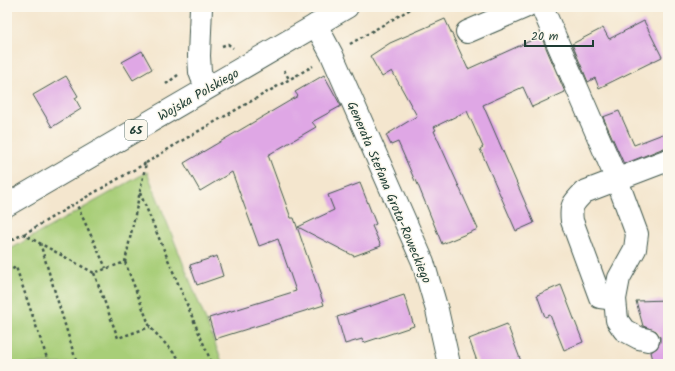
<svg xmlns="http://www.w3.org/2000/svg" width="675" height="371" font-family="Kalam,sans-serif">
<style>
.green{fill:#a8ce78;stroke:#648656}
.building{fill:#dfa7e5}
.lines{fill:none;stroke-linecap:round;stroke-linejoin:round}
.minor-casing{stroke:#3f564b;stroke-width:24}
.major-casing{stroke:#3f564b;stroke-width:24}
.path{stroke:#3f564b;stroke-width:2.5;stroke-dasharray:3 3;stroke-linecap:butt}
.minor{stroke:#fff;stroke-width:22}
.major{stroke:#fff;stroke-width:22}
.labels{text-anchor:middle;stroke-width:3;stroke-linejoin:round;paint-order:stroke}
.shield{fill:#fbf7ec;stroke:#61756b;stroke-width:1}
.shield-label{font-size:12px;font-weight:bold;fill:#1f3d34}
.street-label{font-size:13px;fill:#1f3d34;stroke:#fbf7ec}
</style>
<rect width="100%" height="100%" fill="#fbf7ec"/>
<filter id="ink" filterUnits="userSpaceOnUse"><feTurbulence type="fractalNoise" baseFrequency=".025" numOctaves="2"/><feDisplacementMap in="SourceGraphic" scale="8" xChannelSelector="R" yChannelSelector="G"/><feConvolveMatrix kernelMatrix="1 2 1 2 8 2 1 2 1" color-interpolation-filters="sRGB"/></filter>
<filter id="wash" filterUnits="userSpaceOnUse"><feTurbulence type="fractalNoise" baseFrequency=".012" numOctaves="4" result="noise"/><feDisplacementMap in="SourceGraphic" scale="16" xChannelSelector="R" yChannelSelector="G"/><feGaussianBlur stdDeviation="0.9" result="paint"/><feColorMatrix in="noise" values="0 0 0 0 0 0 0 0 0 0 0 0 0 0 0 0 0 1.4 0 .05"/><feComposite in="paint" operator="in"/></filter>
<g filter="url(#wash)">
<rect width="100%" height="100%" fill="#f4e6ce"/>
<polygon class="green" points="147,172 223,364 7,364 7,251"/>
<g id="blocks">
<g class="building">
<polygon points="445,19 468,69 541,36 565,92 532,107 523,87 483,105 534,223 516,231 480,149 483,147 467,111 434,127 436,130 434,131 478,229 442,244 416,180 415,181 398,142 391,145 386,135 417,116 392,71 382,77 370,56 390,43"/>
<polygon points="644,21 662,57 599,88 595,78 588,82 572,44 603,28 609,39"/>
<polygon points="142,51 152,69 133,80 122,62"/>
<polygon points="324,75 341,106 312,122 316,127 268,155 291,218 294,218 324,305 215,339 209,318 296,291 278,239 259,246 232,172 200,191 184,163 298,96 295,92"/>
<polygon points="66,76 78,96 75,98 81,109 52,127 33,95"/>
<polygon points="619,111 634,145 668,132 668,148 664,148 624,164 603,117"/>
<polygon points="360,183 376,224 372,226 381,246 354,256 298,227 334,210 328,195"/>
<polygon points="217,256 223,276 197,285 190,265"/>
<polygon points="561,285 583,342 564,350 550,315 545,317 537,295"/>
<polygon points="404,295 414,326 363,343 362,339 345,344 337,317"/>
<polygon points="668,300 668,364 654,364 651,352 657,348 660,342 660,337 656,331 643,326 636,301"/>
<polygon points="507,324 522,364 478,364 469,339"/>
</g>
</g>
</g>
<g filter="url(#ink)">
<use href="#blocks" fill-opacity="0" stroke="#3f564b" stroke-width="1"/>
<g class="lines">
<defs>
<g id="minor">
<polyline points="201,7 199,56 200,72 206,88"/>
<polyline points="542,7 617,180 637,234 635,249 619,278 615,299 617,320 624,330 639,338 648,340"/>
<polyline points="316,25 332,55 423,262 437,310 449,364"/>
<polyline points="467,32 525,7"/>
<path d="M615 299 600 297 572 221C570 206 573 203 584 192L668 160"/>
</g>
<polyline id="major" points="7,205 347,7"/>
</defs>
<use href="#minor" class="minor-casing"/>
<use href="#major" class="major-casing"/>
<g class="path">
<polyline points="7,8 8,7"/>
<polyline points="350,44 414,7"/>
<polyline points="222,46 228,44 233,48"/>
<polyline points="284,70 289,79"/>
<polyline points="166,84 178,75"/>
<polyline points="146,163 183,140 313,66"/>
<polyline points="140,193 212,364"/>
<polyline points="24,234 76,203"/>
<polyline points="7,243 23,234 94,273 125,262 146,163 76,203 106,268"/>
<polyline points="40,243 77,364"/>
<polyline points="125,262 150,327 184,364"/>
<polyline points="7,272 16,267 49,364"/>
<polyline points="94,273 118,338 150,327"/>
<polyline points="37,364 48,361"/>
</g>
<use href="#minor" class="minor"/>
<use href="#major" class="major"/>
</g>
</g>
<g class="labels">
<rect class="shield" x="125" y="120" width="22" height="20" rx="3"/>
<g class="shield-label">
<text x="136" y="134">65</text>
</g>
<g class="street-label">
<text transform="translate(198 94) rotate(-30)" y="5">Wojska Polskiego</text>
<text transform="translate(390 192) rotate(67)" y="5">Generała Stefana Grota-Roweckiego</text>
</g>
</g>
<rect width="675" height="371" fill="none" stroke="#fbf7ec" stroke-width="24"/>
<path d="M525 40v6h68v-6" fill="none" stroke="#1f3d34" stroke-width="2"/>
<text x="531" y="40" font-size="12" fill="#1f3d34" stroke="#fbf7ec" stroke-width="3" paint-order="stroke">20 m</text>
</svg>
